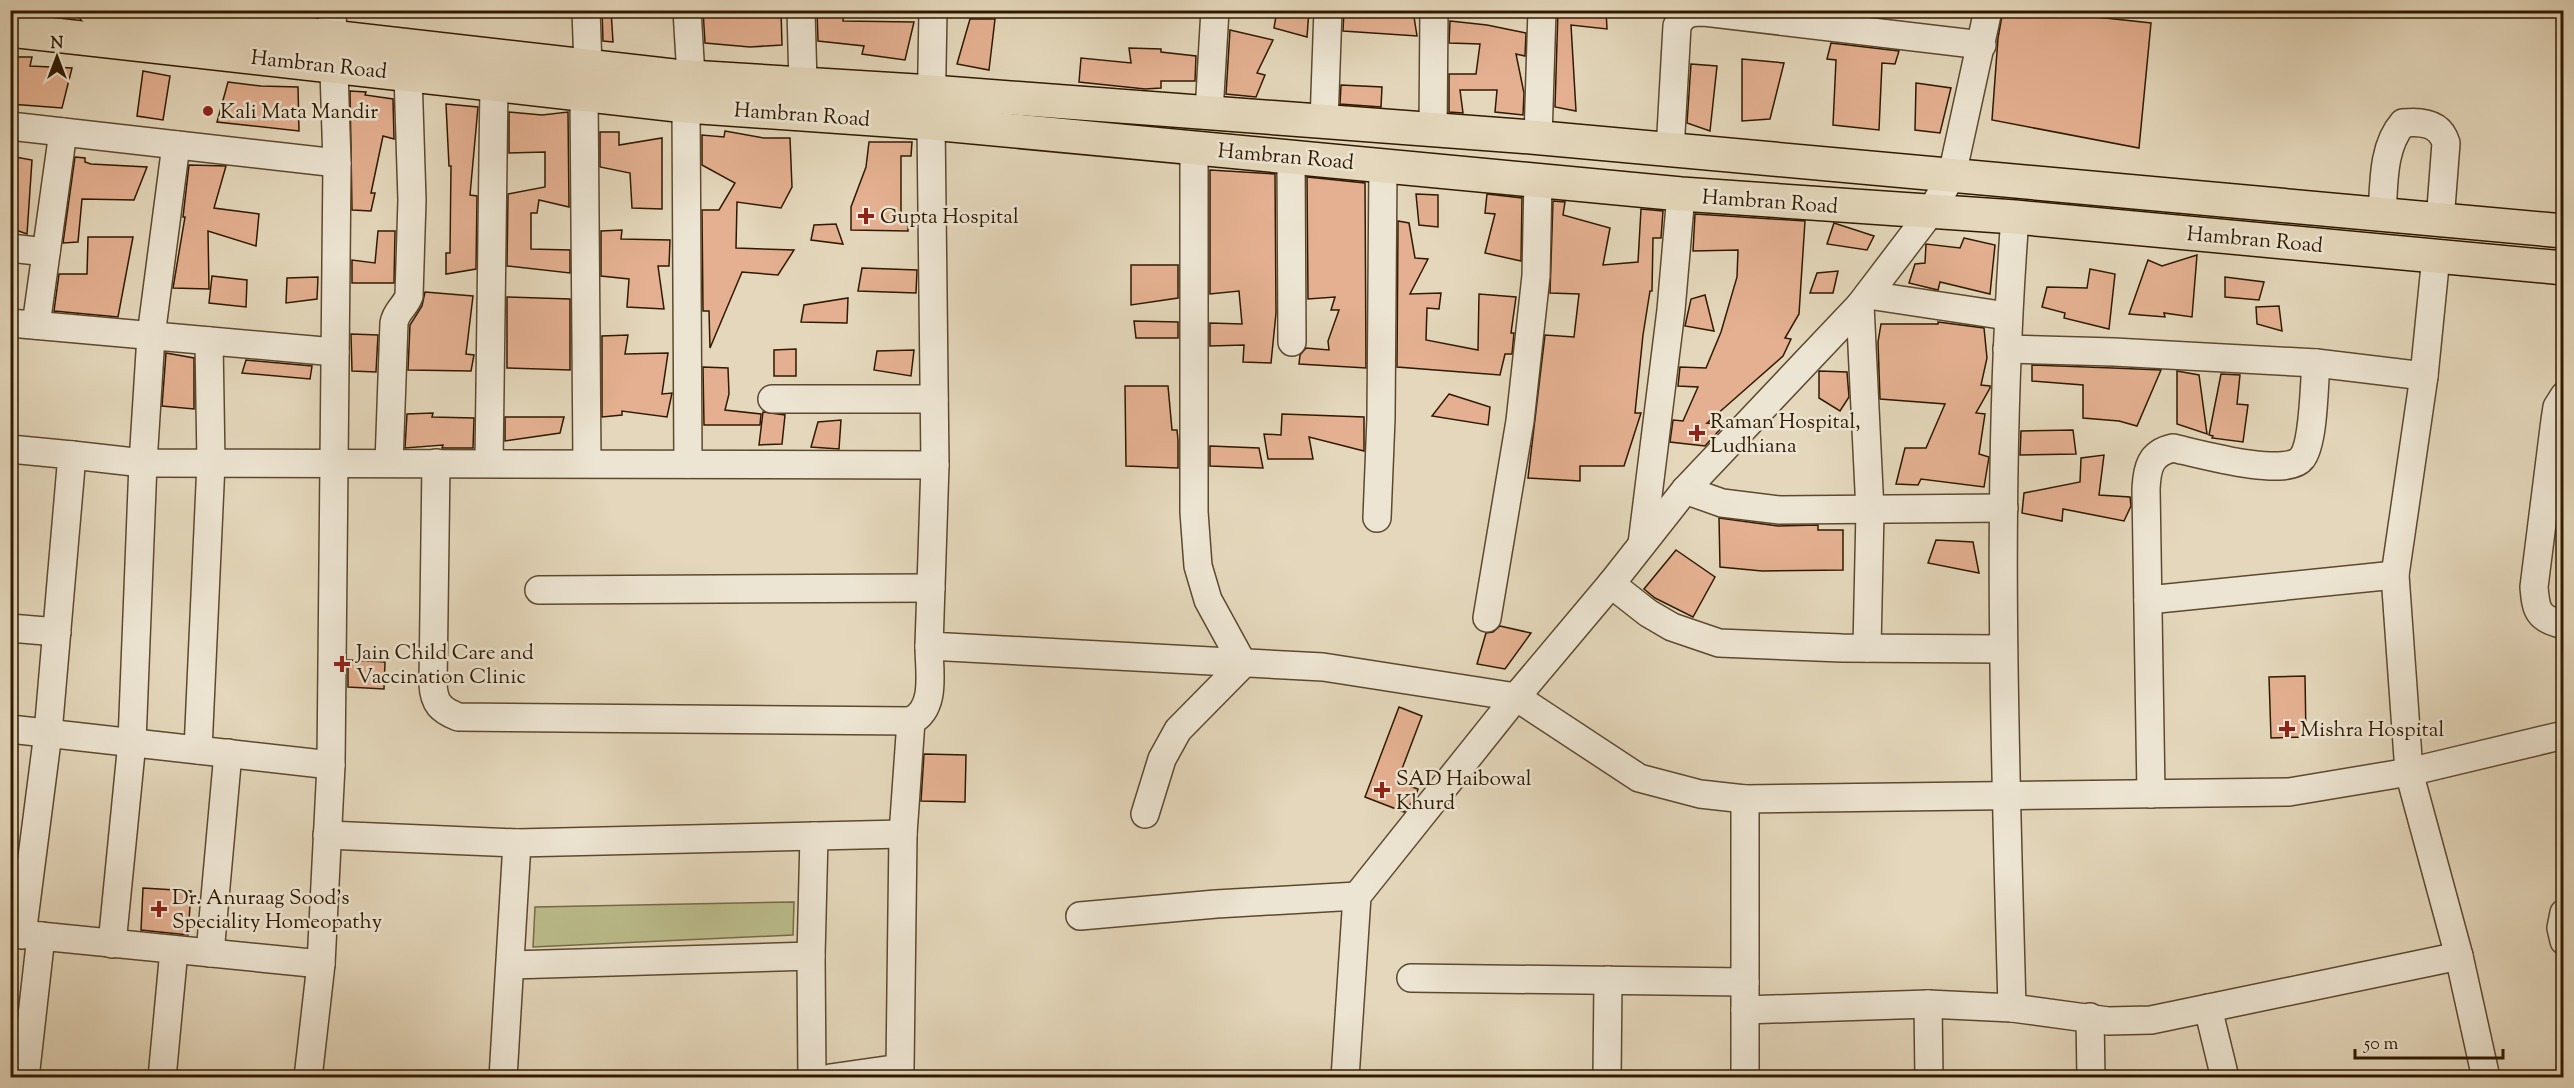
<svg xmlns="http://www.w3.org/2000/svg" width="2574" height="1088" font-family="'Sorts Mill Goudy',serif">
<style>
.green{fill:#bbbc8b;stroke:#766b46;stroke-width:1.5}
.building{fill:#e4b091;stroke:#301a00;stroke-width:1.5}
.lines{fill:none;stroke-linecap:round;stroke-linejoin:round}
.minor-casing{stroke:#5d492f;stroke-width:30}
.major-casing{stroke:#301a00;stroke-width:36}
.minor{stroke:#ede5d3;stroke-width:27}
.major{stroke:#e4d7bb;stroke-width:33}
.poi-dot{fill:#8f2418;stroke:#ede5d3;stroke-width:2}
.labels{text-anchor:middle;stroke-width:5;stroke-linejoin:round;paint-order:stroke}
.street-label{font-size:21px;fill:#301a00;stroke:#ede5d3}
.poi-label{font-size:21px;fill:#301a00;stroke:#ede5d3;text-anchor:start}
</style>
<rect width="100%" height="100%" fill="#e4d7bb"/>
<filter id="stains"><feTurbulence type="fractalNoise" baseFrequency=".00333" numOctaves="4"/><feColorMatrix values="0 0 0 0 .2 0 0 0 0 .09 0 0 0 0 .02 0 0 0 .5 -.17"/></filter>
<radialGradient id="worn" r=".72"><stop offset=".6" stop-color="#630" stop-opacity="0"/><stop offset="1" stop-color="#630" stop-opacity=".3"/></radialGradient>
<polygon class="green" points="794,902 793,935 533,947 535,907"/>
<g class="building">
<polygon points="602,10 611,10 613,42 603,41"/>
<polygon points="703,10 781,10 782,45 750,47 705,43"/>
<polygon points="817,10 844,10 843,21 914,22 905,60 862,54 864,46 818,41"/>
<polygon points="1277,10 1309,10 1307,37 1274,28"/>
<polygon points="1558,10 1606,10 1607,29 1571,25 1576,111 1555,107"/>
<polygon points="2003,10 2032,10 2151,23 2139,148 1992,120 1998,38"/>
<polygon points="1344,11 1414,17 1417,36 1343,31"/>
<polygon points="970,19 995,19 989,70 957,64"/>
<polygon points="1450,21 1487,25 1526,33 1525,56 1516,54 1524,93 1523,115 1495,112 1497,90 1460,90 1463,113 1449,112 1449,74 1476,74 1480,44 1449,43"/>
<polygon points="1230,30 1273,40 1257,73 1265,75 1256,97 1226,94"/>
<polygon points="1831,43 1899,51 1895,64 1882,63 1879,130 1833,125 1836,60 1827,59"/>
<polygon points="1129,48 1161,49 1161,52 1196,56 1195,81 1161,81 1161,88 1145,89 1079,82 1081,58 1131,63"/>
<polygon points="10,57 32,57 30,66 72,68 62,108 10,104"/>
<polygon points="1742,59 1784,63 1770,119 1742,121"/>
<polygon points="1691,64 1717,66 1710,131 1687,123"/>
<polygon points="143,71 170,76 163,120 137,116"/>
<polygon points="228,82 261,86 298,87 299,131 217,122"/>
<polygon points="1916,83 1951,88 1940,133 1915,130"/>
<polygon points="1341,85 1382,87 1381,107 1340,104"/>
<polygon points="350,91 366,92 365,95 393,99 394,139 383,136 371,193 375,193 371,211 352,210"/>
<polygon points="446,104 478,107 470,195 477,196 476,269 446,274 446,253 450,253 451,166 449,166"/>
<polygon points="509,112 542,115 568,112 569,207 539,200 537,213 531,213 531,249 570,250 570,273 507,266 508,194 545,187 545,152 509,153"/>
<polygon points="725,131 764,138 790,138 792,187 781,208 737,202 736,248 794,250 778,275 742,272 710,348 709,311 703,311 702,210 719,210 735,183 702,165 702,135 724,137"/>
<polygon points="600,132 619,132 619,145 662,138 662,209 632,208 630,173 600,167"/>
<polygon points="869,142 912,142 911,156 901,156 901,214 908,214 908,231 851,230 851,207 866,167"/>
<polygon points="10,156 32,160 27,234 10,228"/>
<polygon points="75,157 85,158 85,162 91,164 147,167 134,200 82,199 78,242 63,243"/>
<polygon points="189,165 226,166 214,208 259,214 256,246 208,231 209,289 173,288 185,217 183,217"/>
<polygon points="1210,170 1275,174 1276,313 1271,363 1243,362 1244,345 1210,346 1210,323 1242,324 1239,291 1210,294"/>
<polygon points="1307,177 1365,183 1366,368 1299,364 1300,355 1306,348 1329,350 1328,341 1339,310 1331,310 1335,297 1308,299"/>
<polygon points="1416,194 1438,195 1438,227 1419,225"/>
<polygon points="1487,194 1522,198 1521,261 1485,253 1495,214 1485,213"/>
<polygon points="1553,201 1565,202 1563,215 1610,228 1603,265 1638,262 1641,209 1663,211 1661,238 1653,238 1652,291 1650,291 1643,335 1635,413 1641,413 1624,466 1580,466 1580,481 1528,478 1545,335 1574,337 1579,294 1550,293"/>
<polygon points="1695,214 1805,221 1799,314 1785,338 1791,339 1783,356 1707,423 1725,424 1705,446 1670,442 1673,420 1683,421 1698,387 1678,386 1680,367 1706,368 1721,332 1737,277 1738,250 1693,251"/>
<polygon points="1398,221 1409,223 1415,258 1428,259 1410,294 1441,293 1439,309 1427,308 1426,340 1478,350 1479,294 1516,297 1511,333 1514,333 1512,354 1505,354 1500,375 1397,367"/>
<polygon points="1834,223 1874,236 1867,250 1827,244"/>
<polygon points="836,224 843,244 811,240 814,225"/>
<polygon points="622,230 621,239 670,240 669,266 658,266 664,309 627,307 629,279 601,276 601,231"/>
<polygon points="378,231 395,231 394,283 352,283 352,260 375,263"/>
<polygon points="88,237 133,237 118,317 54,311 59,274 87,274"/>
<polygon points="1964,238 1995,245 1990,294 1940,282 1938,290 1909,283 1915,264 1925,263 1926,244 1960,248"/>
<polygon points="2197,255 2192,317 2164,313 2165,317 2129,314 2148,260 2162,266"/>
<polygon points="1131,265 1178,265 1178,298 1131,305"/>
<polygon points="862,268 917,270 916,293 858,291"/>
<polygon points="2090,269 2115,274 2109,329 2064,318 2065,313 2042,307 2047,287 2087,288"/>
<polygon points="1838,271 1833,293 1810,293 1817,273"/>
<polygon points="212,276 247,280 246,307 209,303"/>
<polygon points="318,277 317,299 286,303 287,278"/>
<polygon points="2225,277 2264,282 2259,300 2225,297"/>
<polygon points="425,292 473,296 466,354 474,355 471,371 408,370 410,325 422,306"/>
<polygon points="1705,295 1714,331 1685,326 1691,299"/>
<polygon points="507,297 570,299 570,370 507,368"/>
<polygon points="848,298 847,323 801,322 804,305"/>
<polygon points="2279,306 2282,331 2257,324 2256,307"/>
<polygon points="1134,321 1178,322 1178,338 1136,338"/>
<polygon points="1938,322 1984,328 1987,358 1981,385 1990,386 1990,388 1976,413 1985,414 1979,454 1989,457 1984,487 1921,479 1918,485 1896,484 1905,448 1926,448 1945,404 1880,399 1878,342 1881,324 1938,324"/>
<polygon points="351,334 378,335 376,372 352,371"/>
<polygon points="628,335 625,354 668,353 662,394 672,393 667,417 622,411 622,415 602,417 602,336"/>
<polygon points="796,349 796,376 774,376 774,350"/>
<polygon points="914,350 911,376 874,370 877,351"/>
<polygon points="166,353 194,358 194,409 162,406"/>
<polygon points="246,360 312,366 310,379 242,373"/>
<polygon points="2032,365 2113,368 2161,370 2137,426 2119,421 2083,418 2083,385 2032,381"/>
<polygon points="703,367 728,368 729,394 725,410 761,414 760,425 704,425"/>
<polygon points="1819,371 1847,372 1849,397 1840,411 1819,398"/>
<polygon points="2177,371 2199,375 2207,434 2177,424"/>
<polygon points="2221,374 2240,375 2237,404 2248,405 2243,442 2212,438 2213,436 2209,435"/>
<polygon points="1125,386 1168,386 1172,430 1177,430 1178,440 1178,468 1126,466"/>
<polygon points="1449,394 1490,407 1488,425 1432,416"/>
<polygon points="763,412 785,415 782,444 759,445"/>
<polygon points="433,413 432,417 474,418 473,448 442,448 443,445 405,448 407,414"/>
<polygon points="1282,414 1364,417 1364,451 1309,437 1313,459 1268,459 1264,434 1281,435"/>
<polygon points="505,417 564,417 560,433 505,441"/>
<polygon points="841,420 839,449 811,447 818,422"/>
<polygon points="2073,430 2076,454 2020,455 2021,431"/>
<polygon points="1210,446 1259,448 1263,468 1210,466"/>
<polygon points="2104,455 2099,495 2130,497 2131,506 2124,521 2063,509 2062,521 2022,513 2024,493 2080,482 2081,458"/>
<polygon points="1719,518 1778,526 1818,525 1818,530 1843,530 1843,570 1762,571 1720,567"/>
<polygon points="1936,540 1973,542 1979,573 1928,563"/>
<polygon points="1676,550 1715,577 1693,617 1655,598 1644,589"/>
<polygon points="1500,626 1531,633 1505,669 1477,664 1486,633 1493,632"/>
<polygon points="348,660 385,662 384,689 348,687"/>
<polygon points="2305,676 2306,737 2271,738 2269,677"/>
<polygon points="1399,707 1422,716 1397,782 1418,789 1415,798 1404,812 1365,797"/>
<polygon points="924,754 966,755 965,802 921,801"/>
<polygon points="143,888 191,891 188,935 141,930"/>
</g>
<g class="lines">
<defs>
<g id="minor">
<polyline points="586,10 588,67"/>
<polyline points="687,10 691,77"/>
<polyline points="801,10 803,84"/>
<polyline points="933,10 931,123 935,465 929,646 1323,667 1516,697 1639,778 1700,794 1745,799 2289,792 2409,772 2564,735"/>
<polyline points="584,95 587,463"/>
<polyline points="686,106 688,464"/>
<polyline points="1209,112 1215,10"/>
<polyline points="1324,122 1328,10"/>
<polyline points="10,126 337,163"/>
<polyline points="1433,131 1434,10"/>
<polyline points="1538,138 1542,10"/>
<path d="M1670 151 1677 26C1683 13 1691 12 1704 12L1982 45"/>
<polyline points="1291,157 1292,342"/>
<path d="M2382 216C2384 185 2382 147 2403 123 2422 121 2440 123 2446 143L2440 221"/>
<polyline points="10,248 46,252"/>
<polyline points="2436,256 2424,376 2395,575 2409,772 2459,956 2486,1078"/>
<polyline points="1868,295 2007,316"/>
<polyline points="1860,305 1870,511 1867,648"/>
<polyline points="10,323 335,352"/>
<polyline points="36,325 63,132"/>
<polyline points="2007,349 2114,352 2316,363"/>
<path d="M2564 396 2557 407 2555 420 2534 587C2536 612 2538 618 2564 625"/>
<polyline points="772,399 934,399"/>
<polyline points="10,449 72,455 48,733 22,935"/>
<polyline points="72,455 143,463 935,465"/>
<path d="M389 463 394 323C396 311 405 307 409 296L412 200 408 75"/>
<path d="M436 463 433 684C434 704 441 710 458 717L911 721"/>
<polyline points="489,463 494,84"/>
<polyline points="1685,490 1722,503 1780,510 2004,508"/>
<polyline points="1377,518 1381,418 1383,165"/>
<polyline points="1642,544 1671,310 1681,194"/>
<polyline points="1611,584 1648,613 1672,627 1719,643 1842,648 2003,649"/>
<polyline points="539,590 931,588"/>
<polyline points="2148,600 2395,575"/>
<polyline points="1487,618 1520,421 1536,276 1538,180"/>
<polyline points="10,628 57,632"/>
<polyline points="10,729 331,765"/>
<polyline points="198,750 211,463 209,341"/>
<path d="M2151 794 2146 489C2147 468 2150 453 2173 448 2196 453 2287 479 2302 458 2314 443 2314 384 2316 363L2424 376"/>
<polyline points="1145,814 1162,759 1178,730 1243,664 1208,600 1198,566 1194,512 1194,147"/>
<polyline points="327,835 517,843"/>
<polyline points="2564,913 2561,928 2564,941"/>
<polyline points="1080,916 1216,904 1357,896"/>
<polyline points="10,933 321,964"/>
<polyline points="112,944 132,742 143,463 151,336 176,145"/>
<polyline points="210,953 228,753"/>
<polyline points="511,965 811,956"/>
<polyline points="1411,978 1745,982"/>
<polyline points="1928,1004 1929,1078"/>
<path d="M2012 1008C2005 744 1995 480 2015 217"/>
<polyline points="2208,1008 2225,1078"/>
<polyline points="1745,1010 1928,1004 2012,1008 2108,1021 2151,1020 2459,956"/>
<polyline points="2090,1017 2091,1078"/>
<polyline points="25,1078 41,936"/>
<polyline points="162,1078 174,950"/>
<polyline points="308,1078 321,964 331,765 337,163 332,10"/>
<polyline points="503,1078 517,843 903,834"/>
<polyline points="812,1078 811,956 814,836"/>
<path d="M830 1078 900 1068 903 834 911 721C937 708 929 671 929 646"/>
<polyline points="1345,1078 1357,896 1516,697 1611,584 1685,490 1860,305 1930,213 1952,175 1988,10"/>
<polyline points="1607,1078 1608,980"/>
<polyline points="1745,1078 1745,799"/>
</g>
<g id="major">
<polyline points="95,10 673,76 932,92 1531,137 2564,231"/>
<polyline points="10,30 686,106 931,123 1681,194 2015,217 2564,268"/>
</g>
</defs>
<use href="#minor" class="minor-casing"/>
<use href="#major" class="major-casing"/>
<use href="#minor" class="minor"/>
<use href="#major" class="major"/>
</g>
<g class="poi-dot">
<circle cx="208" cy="111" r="6"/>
<path d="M863 207h6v6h6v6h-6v6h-6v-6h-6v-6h6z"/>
<path d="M1694 424h6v6h6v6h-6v6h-6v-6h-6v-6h6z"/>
<path d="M339 655h6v6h6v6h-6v6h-6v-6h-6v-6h6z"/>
<path d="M2284 720h6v6h6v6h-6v6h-6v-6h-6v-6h6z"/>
<path d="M1379 781h6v6h6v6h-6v6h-6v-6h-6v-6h6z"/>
<path d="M156 900h6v6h6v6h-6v6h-6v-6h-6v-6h6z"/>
</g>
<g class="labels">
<g class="street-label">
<text transform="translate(319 64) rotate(6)" y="7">Hambran Road</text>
<text transform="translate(802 114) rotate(4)" y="7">Hambran Road</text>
<text transform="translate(1286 156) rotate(5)" y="7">Hambran Road</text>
<text transform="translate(1770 201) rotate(4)" y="7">Hambran Road</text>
<text transform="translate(2255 239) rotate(5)" y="7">Hambran Road</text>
</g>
<g class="poi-label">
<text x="220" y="118">Kali Mata Mandir</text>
<text x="880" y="223">Gupta Hospital</text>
<text x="1710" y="428">Raman Hospital,<tspan x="1710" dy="24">Ludhiana</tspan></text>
<text x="356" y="659">Jain Child Care and<tspan x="356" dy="24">Vaccination Clinic</tspan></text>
<text x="2300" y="736">Mishra Hospital</text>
<text x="1396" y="785">SAD Haibowal<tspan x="1396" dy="24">Khurd</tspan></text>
<text x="172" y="904">Dr. Anuraag Sood's<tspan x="172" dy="24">Speciality Homeopathy</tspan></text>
</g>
</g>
<rect width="2574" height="1088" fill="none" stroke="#e4d7bb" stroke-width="36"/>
<rect x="12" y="12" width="2550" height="1064" fill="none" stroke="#301a00" stroke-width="3"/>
<rect x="18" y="18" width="2538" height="1052" fill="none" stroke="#301a00" stroke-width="1.5"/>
<g transform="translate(57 57)" stroke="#ede5d3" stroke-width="4.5" paint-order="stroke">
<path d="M0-4.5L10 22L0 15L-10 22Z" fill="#301a00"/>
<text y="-9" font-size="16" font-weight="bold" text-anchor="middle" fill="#301a00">N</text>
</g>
<path d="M2355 1049v9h148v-9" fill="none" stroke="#301a00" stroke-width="3"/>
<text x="2364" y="1049" font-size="18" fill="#301a00" stroke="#ede5d3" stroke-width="4.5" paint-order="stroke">50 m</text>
<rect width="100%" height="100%" filter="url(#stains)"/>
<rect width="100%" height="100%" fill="url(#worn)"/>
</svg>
